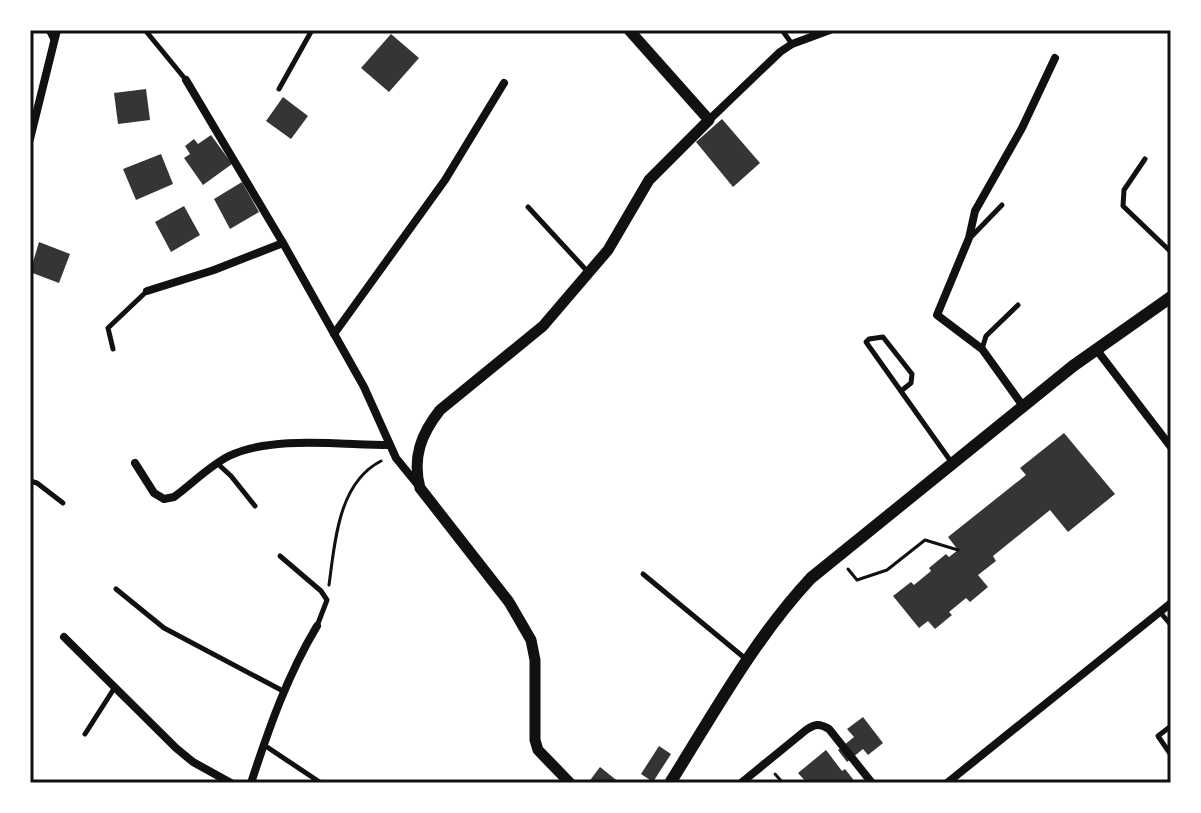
<svg xmlns="http://www.w3.org/2000/svg" width="1201" height="813" font-family="'Work Sans',sans-serif">
<style>
.building{fill:#353535}
.lines{fill:none;stroke-linecap:round;stroke-linejoin:round}
.path{stroke:#111;stroke-width:3}
.service{stroke:#111;stroke-width:5}
.minor{stroke:#111;stroke-width:8}
.tertiary{stroke:#111;stroke-width:11}
.secondary{stroke:#111;stroke-width:12}
.neatline{fill:none;stroke:#111;stroke-width:3}
</style>
<rect width="100%" height="100%" fill="#fff"/>
<g class="building">
<polygon points="391,34 419,58 389,92 361,68"/>
<polygon points="146,89 150,120 118,124 114,93"/>
<polygon points="283,97 308,116 291,139 266,121"/>
<polygon points="722,119 760,163 733,187 696,142"/>
<polygon points="211,135 232,164 203,185 184,158 190,154 185,146 194,139 198,144"/>
<polygon points="161,154 173,184 136,200 123,169"/>
<polygon points="242,182 259,212 230,229 214,199"/>
<polygon points="184,206 200,235 171,252 155,222"/>
<polygon points="39,242 70,254 59,283 30,272"/>
<polygon points="1064,433 1115,494 1068,532 1050,510 993,556 996,561 978,575 988,587 970,602 966,598 949,612 952,615 935,629 928,621 919,628 893,596 911,582 914,585 931,571 929,568 946,554 949,557 958,550 948,537 1026,475 1020,468"/>
<polygon points="863,717 883,743 868,755 863,749 847,762 838,750 854,737 847,729"/>
<polygon points="659,746 671,754 653,782 641,774"/>
<polygon points="826,750 842,771 845,769 856,783 807,783 798,773"/>
<polygon points="600,767 620,783 588,783"/>
</g>
<g class="lines">
<g class="path">
<polyline points="848,569 857,580 887,570 925,540 958,550"/>
<path d="M329 585C335 542 338 483 381 461"/>
<polyline points="775,774 783,783"/>
</g>
<g class="service">
<polyline points="48,30 53,40"/>
<polyline points="145,30 186,80"/>
<polyline points="782,30 792,44"/>
<polyline points="279,89 312,30"/>
<polyline points="1145,159 1124,190 1123,206 1171,252"/>
<polyline points="528,207 588,272"/>
<polyline points="970,238 1002,205"/>
<polyline points="113,349 108,328 147,291"/>
<polyline points="982,349 986,336 1018,305"/>
<polyline points="901,391 911,383 912,374 883,337 869,339 866,342 952,463"/>
<polyline points="218,464 231,476 255,506"/>
<polyline points="30,481 37,483 63,503"/>
<polyline points="280,556 321,591 327,600 317,626"/>
<polyline points="643,574 747,660"/>
<polyline points="116,589 164,628 283,691"/>
<polyline points="1160,612 1171,625"/>
<polyline points="1171,726 1158,736 1171,755"/>
<polyline points="85,734 115,687"/>
<polyline points="264,745 321,783"/>
</g>
<g class="minor">
<polyline points="186,80 283,243 364,387 396,458 418,485"/>
<polyline points="709,120 780,52 792,44 830,30"/>
<polyline points="30,139 57,30"/>
<polyline points="147,291 214,270 283,243"/>
<polyline points="334,334 445,180 504,83"/>
<polyline points="1096,349 1171,447"/>
<polyline points="1023,406 982,349 937,315 969,238 975,211 1022,128 1055,58"/>
<path d="M135 463 154 493 164 499 174 497C192 484 209 466 229 456 273 435 341 445 389 445"/>
<polyline points="64,637 176,748 193,762 231,783"/>
<path d="M251 783C269 728 287 676 317 626"/>
<path d="M741 783 806 730C815 724 819 723 829 729L872 783"/>
<polyline points="947,783 1171,603"/>
</g>
<path class="tertiary" d="M570 783 538 750 535 740V660L531 640 509 602 420 488C412 458 421 434 440 410L543 326 608 250 649 180 709 120 629 30"/>
<path class="secondary" d="M670 783C714 713 755 638 811 578L1073 366 1171 297"/>
</g>
<rect width="1201" height="813" fill="none" stroke="#ffffff" stroke-width="64"/>
<rect x="32" y="32" width="1137" height="749" class="neatline"/>
</svg>
